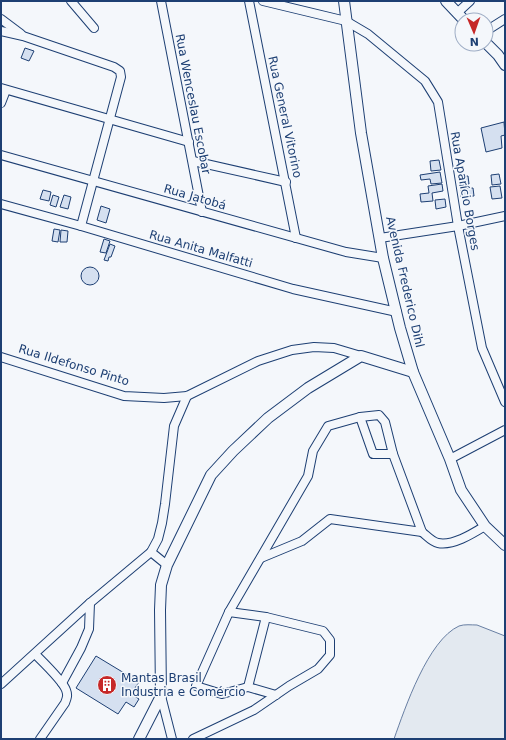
<svg xmlns="http://www.w3.org/2000/svg" width="506" height="740" font-family="'DejaVu Sans',sans-serif">
<style>
.green{fill:#e3e9f0;stroke:#687fa3}
.building{fill:#d5e0f0;stroke:#1d3f73}
.lines{fill:none;stroke-linecap:round;stroke-linejoin:round}
.minor-casing{stroke:#1d3f73;stroke-width:10}
.major-casing{stroke:#1d3f73;stroke-width:12}
.minor{stroke:#f4f7fb;stroke-width:8}
.major{stroke:#f4f7fb;stroke-width:10}
.labels{text-anchor:middle;stroke-width:3;stroke-linejoin:round;paint-order:stroke}
.street-label{font-size:12px;fill:#1d3f73;stroke:#f4f7fb}
.poi-label{font-size:12px;fill:#1d3f73;stroke:#f4f7fb;text-anchor:start}
</style>
<rect width="100%" height="100%" fill="#f4f7fb"/>
<path class="green" d="M477 625 505 636V739H394C405 708 428 640 459 626 464 624 472 625 477 625Z"/>
<g class="building">
<polygon points="25,48 34,51 29,61 21,58"/>
<polygon points="504,122 505,135 501,136 502,148 486,152 481,128"/>
<polygon points="439,160 441,170 431,171 430,161"/>
<polygon points="440,172 442,183 431,184 430,179 421,180 420,175"/>
<polygon points="499,174 501,184 492,185 491,175"/>
<polygon points="468,176 469,184 460,186 459,177"/>
<polygon points="442,184 443,191 432,193 433,201 421,202 420,194 429,193 428,186"/>
<polygon points="500,186 502,198 492,199 490,187"/>
<polygon points="473,188 474,196 461,197 461,189"/>
<polygon points="43,190 51,192 49,201 40,199"/>
<polygon points="53,195 59,197 56,207 50,205"/>
<polygon points="64,195 71,197 68,209 60,207"/>
<polygon points="445,199 446,207 436,209 435,200"/>
<polygon points="101,206 110,209 106,223 97,220"/>
<polygon points="54,229 60,230 58,242 52,241"/>
<polygon points="61,230 68,231 67,242 60,242"/>
<polygon points="104,239 110,241 106,253 100,252"/>
<polygon points="110,244 115,246 111,257 109,257 108,261 104,260"/>
<circle cx="90" cy="276" r="9"/>
<polygon points="96,656 139,682 131,694 139,699 134,707 126,702 118,714 76,688"/>
</g>
<g class="lines">
<defs>
<g id="minor">
<polyline points="71,1 94,28"/>
<polyline points="161,1 202,212"/>
<polyline points="249,1 296,238"/>
<polyline points="263,1 346,21 368,34 425,81 438,102 458,226 482,348 505,402"/>
<polyline points="457,13 470,1"/>
<polyline points="1,19 21,34"/>
<polyline points="1,31 23,36 114,67 120,71 121,77 81,226"/>
<polyline points="486,31 505,19"/>
<polyline points="1,88 189,142"/>
<polyline points="1,103 6,90"/>
<polyline points="1,155 346,252 383,258"/>
<polyline points="193,161 286,182"/>
<polyline points="1,204 81,226 293,289 397,312"/>
<polyline points="380,238 458,226 505,216"/>
<polyline points="1,357 124,396 164,398 187,396 258,361 292,350 314,347 334,348 361,356"/>
<polyline points="360,417 373,454 393,454"/>
<polyline points="450,459 505,430"/>
<polyline points="151,552 167,565"/>
<polyline points="261,558 302,541 330,519 422,532"/>
<polyline points="266,617 248,687 276,695"/>
<path d="M35 654C43 662 63 681 66 690 68 695 67 698 65 703L40 739"/>
<polyline points="62,683 81,648 89,629 90,603"/>
<polyline points="1,684 90,603 151,552 158,539 162,523 165,504 174,426 187,396"/>
<path d="M248 687 222 694 196 686 229 612 308 476 313 451 328 426 360 417 379 415 385 422 393 454 422 532C427 536 432 542 438 543 453 546 472 534 485 526"/>
<polyline points="161,696 172,739"/>
<polyline points="193,739 254,710 289,686 318,669 330,655 330,640 323,631 266,617 229,612"/>
</g>
<g id="major">
<polyline points="344,1 361,133 383,258 400,328 413,372 450,459 461,490 485,526 505,545"/>
<polyline points="446,1 464,20"/>
<polyline points="486,43 498,55 505,65"/>
<polyline points="139,739 161,696 160,610 161,585 167,565 211,475 233,451 268,418 308,388 361,356 413,372"/>
</g>
</defs>
<use href="#minor" class="minor-casing"/>
<use href="#major" class="major-casing"/>
<use href="#minor" class="minor"/>
<use href="#major" class="major"/>
</g>
<defs>
<symbol id="building-disc" viewBox="-11 -11 22 22"><circle r="9.5" fill="#c62828" stroke="#f4f7fb"/><path d="M-4-6H4V6H1V3H-1V6H-4ZM-2.5-4.3h1.7v1.8h-1.7ZM.8-4.3h1.7v1.8H.8ZM-2.5-1h1.7V.8h-1.7ZM.8-1h1.7V.8H.8Z" fill="#fff"/></symbol>
</defs>
<g fill-rule="evenodd">
<use href="#building-disc" x="96" y="674" width="22" height="22"/>
</g>
<g class="labels">
<g class="street-label">
<text transform="translate(193 104) rotate(79)" y="4">Rua Wenceslau Escobar</text>
<text transform="translate(285 117) rotate(78)" y="4">Rua General Vitorino</text>
<text transform="translate(465 191) rotate(80)" y="4">Rua Aparício Borges</text>
<text transform="translate(195 197) rotate(16)" y="4">Rua Jatobá</text>
<text transform="translate(201 249) rotate(16)" y="4">Rua Anita Malfatti</text>
<text transform="translate(405 282) rotate(77)" y="4">Avenida Frederico Dihl</text>
<text transform="translate(74 365) rotate(17)" y="4">Rua Ildefonso Pinto</text>
</g>
<g class="poi-label">
<text x="121" y="682">Mantas Brasil<tspan x="121" dy="14">Industria e Comércio</tspan></text>
</g>
</g>
<rect width="506" height="740" fill="none" stroke="#1d3f73" stroke-width="4"/>
<g transform="translate(474 32) rotate(178)"><circle r="19" fill="#f4f7fb" stroke="#9eadc5"/>
<path d="M0-3L7 15L0 10L-7 15Z" fill="#c62828"/>
<text y="-6" font-size="11" font-weight="bold" text-anchor="middle" fill="#1d3f73">N</text>
</g>
</svg>
